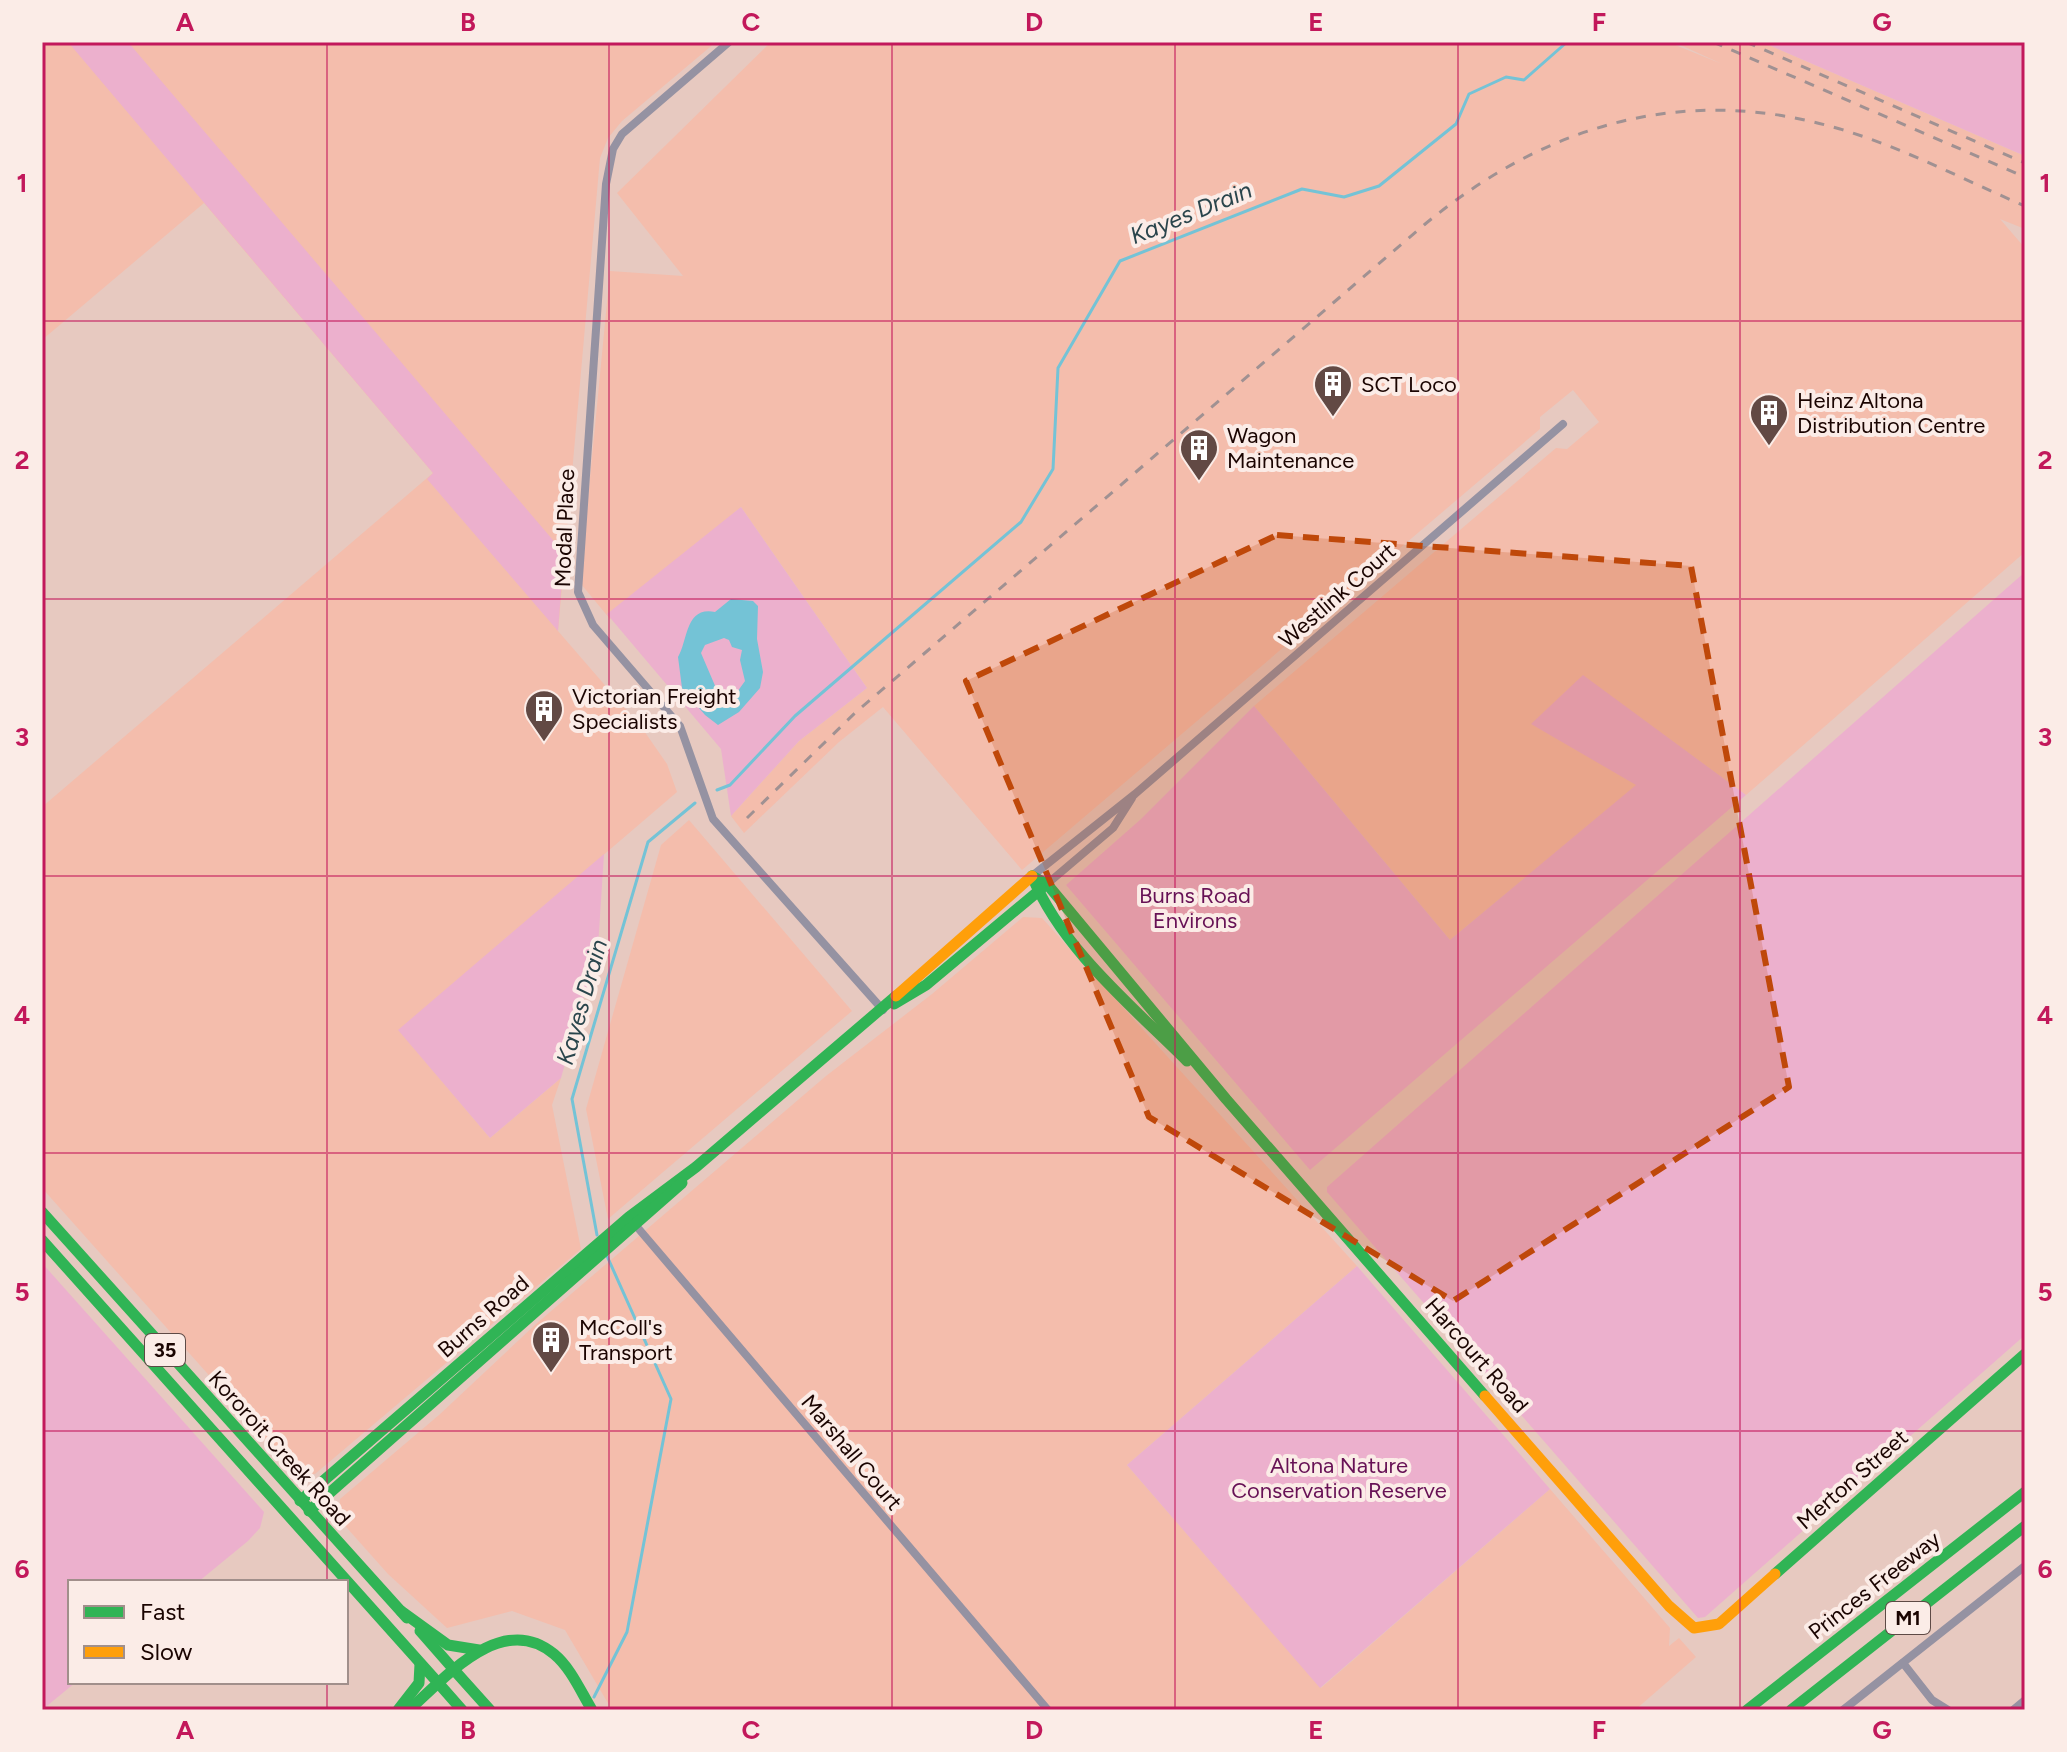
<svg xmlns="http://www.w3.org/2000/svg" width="2067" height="1752" font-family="Figtree,sans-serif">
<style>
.built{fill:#f4bdac}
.green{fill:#ecb0cd}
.water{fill:#74c3d6;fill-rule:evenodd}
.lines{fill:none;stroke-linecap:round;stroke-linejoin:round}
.stream{stroke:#74c3d6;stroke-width:3}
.street{stroke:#9592a2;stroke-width:8}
.fast{stroke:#30b455;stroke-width:11}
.slow{stroke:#ff9f0a;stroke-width:11}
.rail{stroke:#a09192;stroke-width:3;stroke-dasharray:10 10;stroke-linecap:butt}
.marked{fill:#bf480a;fill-opacity:0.2;stroke:#bf480a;stroke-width:6;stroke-dasharray:16 10;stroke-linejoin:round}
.grid{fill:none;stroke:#c2185b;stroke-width:2;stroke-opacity:0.55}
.labels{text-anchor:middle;stroke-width:8;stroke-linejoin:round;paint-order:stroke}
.shield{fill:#fbece7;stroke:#5e4a46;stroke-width:2}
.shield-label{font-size:20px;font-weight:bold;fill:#1a0401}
.poi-label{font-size:22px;fill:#1a0401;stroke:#fbece7;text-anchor:start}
.street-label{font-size:22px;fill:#1a0401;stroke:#fbece7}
.park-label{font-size:22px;fill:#671155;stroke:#fbece7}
.water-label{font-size:24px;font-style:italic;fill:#2a454c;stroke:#fbece7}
.neatline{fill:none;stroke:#c2185b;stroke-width:3}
.grid-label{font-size:26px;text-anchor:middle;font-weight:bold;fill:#c2185b}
</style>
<rect width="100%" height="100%" fill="#e7c9c0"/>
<g class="built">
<polygon points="42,42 716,42 622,121 608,138 600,158 558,631 642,728 667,764 677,792 399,1030 490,1138 561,1078 552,1105 581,1249 315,1474 296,1473 42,1188 42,807 433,473 204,203 42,340"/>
<polygon points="771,42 1668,42 1722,64 1674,42 1762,42 2025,156 2025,229 2000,219 2025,248 2025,552 1746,795 1583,676 1637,785 1450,940 1254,706 1556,448 1567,449 1599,422 1573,390 1540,417 1540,429 1022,870 883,707 839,742 744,833 731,816 799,741 867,688 741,507 610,619 581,584 582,561 610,271 683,276 617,193"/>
<polygon points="689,820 852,1011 608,1219 586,1109 661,845"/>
<polygon points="1023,917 1042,918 1357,1266 1127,1465 1321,1688 1550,1489 1670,1628 1669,1646 1679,1638 1696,1657 1635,1710 612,1710 565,1630 512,1611 447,1628 388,1574 339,1519 340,1499 439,1415 536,1324 826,1076 932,994"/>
</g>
<g class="green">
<polygon points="68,42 128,42 564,553 558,631 427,479 433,473"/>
<polygon points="1762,42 2025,42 2025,156"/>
<polygon points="741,507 867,688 799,741 731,816 721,749 607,614"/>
<polygon points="2025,572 2025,1335 1705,1617 1698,1618 1327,1192 1327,1187"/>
<polygon points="1583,675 1746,795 1310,1170 1066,885 1141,819 1254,706 1450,940 1636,785 1531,724"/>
<polygon points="604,854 598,947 561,1078 490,1138 398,1030"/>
<polygon points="42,1263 264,1512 260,1528 248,1541 198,1582 70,1582 70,1682 76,1682 42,1710"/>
<polygon points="1357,1266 1550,1489 1320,1688 1127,1465"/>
</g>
<path class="water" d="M731 599 753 601 758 606 757 639 763 672 760 688 739 712 718 725 705 715 682 688 678 657C688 641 685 606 715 612ZM724 638 729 640 732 647 742 650 740 660 745 681 735 695 730 697 716 688 701 653 705 645Z"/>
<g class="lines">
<g class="stream">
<polyline points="717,790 730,785 795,716 1021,522 1053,469 1058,368 1120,261 1302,189 1344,197 1379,186 1456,124 1469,94 1506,77 1524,80 1567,42"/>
<polyline points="597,1235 572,1099 648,842 695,803"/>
<polyline points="594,1697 627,1632 671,1399 607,1256"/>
</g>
<g class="street">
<polyline points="729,42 622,134 613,149 606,184 578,592 593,625 680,726 713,819 883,1010"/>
<polyline points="1032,876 1135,794 1563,424"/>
<polyline points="1047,884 1113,828 1132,798"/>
<polyline points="632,1221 1048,1710"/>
<polyline points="1903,1663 1932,1700 1948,1710"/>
<polyline points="1843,1710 2025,1566"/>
<polyline points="2013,1710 2025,1700"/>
</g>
<g class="fast">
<polyline points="1032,876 1047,884 1226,1099 1485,1396"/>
<path d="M1032 876C1062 949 1132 1006 1187 1061"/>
<polyline points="894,1004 926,985 1041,889"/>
<polyline points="42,1212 407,1618"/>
<polyline points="42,1240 440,1685"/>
<polyline points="300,1501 629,1217 696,1167 896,996"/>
<polyline points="309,1511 682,1183"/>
<polyline points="1775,1574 2025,1354"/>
<polyline points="401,1611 448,1645 479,1650"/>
<polyline points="420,1631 455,1671"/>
<polyline points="455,1671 490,1710"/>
<polyline points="440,1685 462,1710"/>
<polyline points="398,1710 419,1683 420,1664"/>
<path d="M409 1710C446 1677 502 1611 554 1654 571 1668 581 1692 592 1710"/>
<polyline points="1747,1710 2025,1492"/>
<polyline points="1791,1710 2025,1526"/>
</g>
<g class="slow">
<polyline points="896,996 1032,876"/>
<polyline points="1485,1396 1669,1606 1694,1628 1719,1624 1775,1574"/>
</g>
<g class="rail">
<polyline points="1713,42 2025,177"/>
<polyline points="1746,42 2025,163"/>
<path d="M747 818 856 712 1424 225C1546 124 1685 83 1840 129 1904 148 1964 180 2025 206"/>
</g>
</g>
<path class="marked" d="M1277 535 1691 566 1789 1087 1453 1301 1149 1117 966 681Z"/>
<path class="grid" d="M327 42V1582M609 42V1710M892 42V1710M1175 42V1710M1458 42V1710M1740 42V1710M42 321H2025M42 599H2025M42 876H2025M42 1153H2025M42 1431H2025M327 1682V1710"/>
<defs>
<symbol id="building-pin" viewBox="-11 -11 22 30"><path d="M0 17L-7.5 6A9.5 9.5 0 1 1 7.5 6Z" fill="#624944" stroke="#fbece7"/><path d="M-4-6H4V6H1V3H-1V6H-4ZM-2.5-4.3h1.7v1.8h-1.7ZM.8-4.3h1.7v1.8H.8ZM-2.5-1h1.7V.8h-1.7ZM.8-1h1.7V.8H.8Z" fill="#fff"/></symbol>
</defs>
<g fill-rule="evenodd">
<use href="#building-pin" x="1311" y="362" width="44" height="60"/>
<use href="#building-pin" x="1747" y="391" width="44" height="60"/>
<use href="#building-pin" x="1177" y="426" width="44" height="60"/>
<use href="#building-pin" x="522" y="687" width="44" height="60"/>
<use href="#building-pin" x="529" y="1318" width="44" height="60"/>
</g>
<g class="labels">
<g class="shield">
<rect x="145" y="1334" width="40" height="32" rx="6"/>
<rect x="1886" y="1602" width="44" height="32" rx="6"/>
</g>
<g class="shield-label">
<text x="165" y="1357">35</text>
<text x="1908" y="1625">M1</text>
</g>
<g class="poi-label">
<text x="1361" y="392">SCT Loco</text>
<text x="1797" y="408">Heinz Altona<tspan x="1797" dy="25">Distribution Centre</tspan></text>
<text x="1227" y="443">Wagon<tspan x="1227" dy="25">Maintenance</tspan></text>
<text x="572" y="704">Victorian Freight<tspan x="572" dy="25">Specialists</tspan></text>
<text x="579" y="1335">McColl's<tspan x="579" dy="25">Transport</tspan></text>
</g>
<g class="street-label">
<text transform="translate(564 528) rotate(-88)" y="8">Modal Place</text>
<text transform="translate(1337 595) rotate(-41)" y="8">Westlink Court</text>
<text transform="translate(483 1316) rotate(-41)" y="8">Burns Road</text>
<text transform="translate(1477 1355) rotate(49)" y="8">Harcourt Road</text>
<text transform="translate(280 1448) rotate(48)" y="8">Kororoit Creek Road</text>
<text transform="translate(852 1452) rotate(50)" y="8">Marshall Court</text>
<text transform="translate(1852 1479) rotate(-41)" y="8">Merton Street</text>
<text transform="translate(1874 1585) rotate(-38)" y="8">Princes Freeway</text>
</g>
<g class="park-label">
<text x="1195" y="903">Burns Road<tspan x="1195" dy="25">Environs</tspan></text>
<text x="1339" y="1473">Altona Nature<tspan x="1339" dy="25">Conservation Reserve</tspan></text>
</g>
<g class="water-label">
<text transform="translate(1191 213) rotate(-22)" y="8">Kayes Drain</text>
<text transform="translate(582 1002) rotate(-74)" y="8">Kayes Drain</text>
</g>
</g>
<rect width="2067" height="1752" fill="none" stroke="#fbece7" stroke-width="88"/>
<rect x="68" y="1580" width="280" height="104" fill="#fbece7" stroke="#a18f8b" stroke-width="2"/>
<rect x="84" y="1606" width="40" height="12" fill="#30b455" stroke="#a18f8b" stroke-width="2"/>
<text x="140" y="1620" font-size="24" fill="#1a0401">Fast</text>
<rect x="84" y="1646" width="40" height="12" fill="#ff9f0a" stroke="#a18f8b" stroke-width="2"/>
<text x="140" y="1660" font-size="24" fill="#1a0401">Slow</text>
<rect x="44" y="44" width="1979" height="1664" class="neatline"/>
<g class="grid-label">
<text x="185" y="31">A</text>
<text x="468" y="31">B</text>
<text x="751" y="31">C</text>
<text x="1034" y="31">D</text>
<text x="1316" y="31">E</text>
<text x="1599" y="31">F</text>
<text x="1882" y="31">G</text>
<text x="22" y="192">1</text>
<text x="2045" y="192">1</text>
<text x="22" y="469">2</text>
<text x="2045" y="469">2</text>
<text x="22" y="746">3</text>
<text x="2045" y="746">3</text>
<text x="22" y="1024">4</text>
<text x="2045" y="1024">4</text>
<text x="22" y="1301">5</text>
<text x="2045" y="1301">5</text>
<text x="22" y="1578">6</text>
<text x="2045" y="1578">6</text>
<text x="185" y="1739">A</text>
<text x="468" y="1739">B</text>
<text x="751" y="1739">C</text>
<text x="1034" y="1739">D</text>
<text x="1316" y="1739">E</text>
<text x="1599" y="1739">F</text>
<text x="1882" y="1739">G</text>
</g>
</svg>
